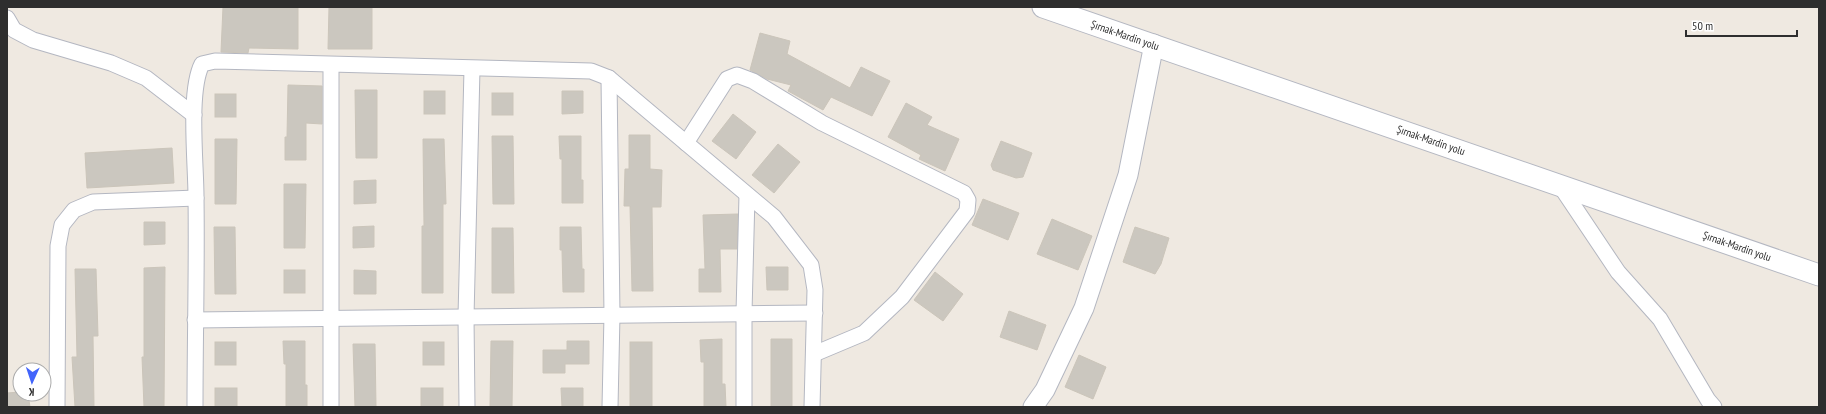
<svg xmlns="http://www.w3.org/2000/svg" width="1826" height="414" font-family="'PT Sans Narrow',sans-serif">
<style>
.building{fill:#cbc7bf;stroke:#cbc5ba}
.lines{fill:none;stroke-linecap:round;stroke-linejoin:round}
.minor-casing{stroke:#b4b7c1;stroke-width:17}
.tertiary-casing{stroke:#b4b7c1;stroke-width:21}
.secondary-casing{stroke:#b4b7c1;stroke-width:23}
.minor{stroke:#fff;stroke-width:15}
.tertiary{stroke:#fff;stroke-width:19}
.secondary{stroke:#fff;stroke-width:21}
.labels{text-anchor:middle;stroke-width:3;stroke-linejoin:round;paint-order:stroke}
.street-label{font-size:11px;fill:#2e2e2e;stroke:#fff}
</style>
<rect width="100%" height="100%" fill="#efe9e1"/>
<g class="building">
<polygon points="223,7 298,7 298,49 249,48 248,53 221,52"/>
<polygon points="329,7 372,7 372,49 328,49"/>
<polygon points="760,33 790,41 787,54 850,88 861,67 890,81 872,116 831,97 823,110 788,91 791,85 767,79 750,70"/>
<polygon points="288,85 322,86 322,124 306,123 306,160 285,160 285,137 287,137"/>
<polygon points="355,90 377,90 377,158 356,158"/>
<rect x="424" y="91" width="21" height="23"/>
<polygon points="562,91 583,91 583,113 562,114"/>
<rect x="492" y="93" width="21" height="22"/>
<rect x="215" y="94" width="21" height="23"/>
<polygon points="906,103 932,117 927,125 959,139 945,171 919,159 921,155 888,137"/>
<polygon points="733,114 756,132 736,159 712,141"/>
<polygon points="629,135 650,135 650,169 662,170 661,207 652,207 653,291 632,291 630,206 624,206 625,169 629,169"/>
<polygon points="492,136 513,136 514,204 493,204"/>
<polygon points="559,136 581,136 581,180 583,180 583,203 562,203 562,159 560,159"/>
<polygon points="215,139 237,139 236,204 215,204"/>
<polygon points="423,139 444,139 446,204 443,204 443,293 422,293 422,226 424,226"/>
<polygon points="1001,141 1032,153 1023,177 1016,178 993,170 991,165"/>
<polygon points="778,144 800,162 774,193 752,175"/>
<polygon points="172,148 174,183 87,188 85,153"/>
<polygon points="376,180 376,203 354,204 354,181"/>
<polygon points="284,184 306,184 305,248 284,248"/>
<polygon points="983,199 1019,213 1008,240 972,225"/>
<polygon points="738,214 737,249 720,249 721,292 699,292 699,269 705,269 703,215"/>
<polygon points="1052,219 1092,236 1078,270 1037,254"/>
<polygon points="144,222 165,222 165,244 144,245"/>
<polygon points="374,226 374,247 353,248 353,227"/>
<polygon points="214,227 235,227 236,294 215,294"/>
<polygon points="560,227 581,227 582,269 584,269 584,292 563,292 562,250 560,250"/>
<polygon points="1135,227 1169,238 1161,264 1155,274 1123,262"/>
<polygon points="492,228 513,228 514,293 492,293"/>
<polygon points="165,267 164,407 144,407 142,357 144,357 144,268"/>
<polygon points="766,267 788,267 788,290 767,290"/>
<polygon points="75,269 96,269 98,336 93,336 94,407 75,407 72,357 77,357"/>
<rect x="284" y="270" width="21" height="23"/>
<polygon points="354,270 376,271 376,294 354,294"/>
<polygon points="935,272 963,294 943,321 914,300"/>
<polygon points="1009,311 1046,325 1037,350 1000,337"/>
<polygon points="722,339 722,384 725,384 726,407 704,407 704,362 701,362 700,340"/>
<polygon points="771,339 792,339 792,406 771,407"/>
<polygon points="283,341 305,341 305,385 307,385 307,407 286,407 286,364 284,364"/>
<polygon points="491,341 513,341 512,407 490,407"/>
<polygon points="567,341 589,341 589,364 565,364 565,373 543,373 543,350 567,350"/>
<rect x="215" y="342" width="21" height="23"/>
<rect x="423" y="342" width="21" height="23"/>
<rect x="630" y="342" width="22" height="65"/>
<polygon points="353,344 375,344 376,407 355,407"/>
<polygon points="1079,355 1106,367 1093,399 1065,387"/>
<rect x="215" y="388" width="22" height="19"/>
<rect x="421" y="388" width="22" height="19"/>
<polygon points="561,388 583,388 583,407 562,407"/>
<polygon points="20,392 20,394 28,394 30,407 7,407 7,393"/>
</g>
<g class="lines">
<defs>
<g id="minor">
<polyline points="7,18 14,30 33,40 111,63 146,78 194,115"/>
<polyline points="609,78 612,315 610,407"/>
<polyline points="686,143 727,79 737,75 753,81 822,123 964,193 968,200 967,211 902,297 864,333 814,354"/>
<polyline points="1559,184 1618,272 1660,319 1708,400 1714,407"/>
<polyline points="195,320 815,313"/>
<polyline points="57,407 58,246 62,225 74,210 93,202 196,198"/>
<path d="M195 407C195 337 197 267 196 197 196 163 188 91 202 64L215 61 591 71 609 78 774 217 811 265 815 290 812 407"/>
<polyline points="331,407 331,65"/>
<polyline points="467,407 466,317 472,69"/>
<polyline points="744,407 744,313 747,195"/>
</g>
<polyline id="tertiary" points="1033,407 1045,390 1084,308 1128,175 1154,44"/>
<polyline id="secondary" points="1043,7 1819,275"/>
</defs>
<use href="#minor" class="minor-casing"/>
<use href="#tertiary" class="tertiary-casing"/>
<use href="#secondary" class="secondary-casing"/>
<use href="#minor" class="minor"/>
<use href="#tertiary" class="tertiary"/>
<use href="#secondary" class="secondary"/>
</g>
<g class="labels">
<g class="street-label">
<text transform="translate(1125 35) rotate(19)" y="4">Şırnak-Mardin yolu</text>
<text transform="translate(1431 140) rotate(19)" y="4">Şırnak-Mardin yolu</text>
<text transform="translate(1737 246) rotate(19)" y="4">Şırnak-Mardin yolu</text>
</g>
</g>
<rect width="1826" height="414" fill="none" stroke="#2e2e2e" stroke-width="16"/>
<g transform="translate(32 382) rotate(183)"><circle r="19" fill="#ffffff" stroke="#ababab"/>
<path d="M0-3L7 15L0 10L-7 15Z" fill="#4264fb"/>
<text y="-6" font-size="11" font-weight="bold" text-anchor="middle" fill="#2e2e2e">K</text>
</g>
<path d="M1686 30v6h111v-6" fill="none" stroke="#2e2e2e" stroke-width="2"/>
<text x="1692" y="30" font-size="12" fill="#2e2e2e" stroke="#ffffff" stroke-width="3" paint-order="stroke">50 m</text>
</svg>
